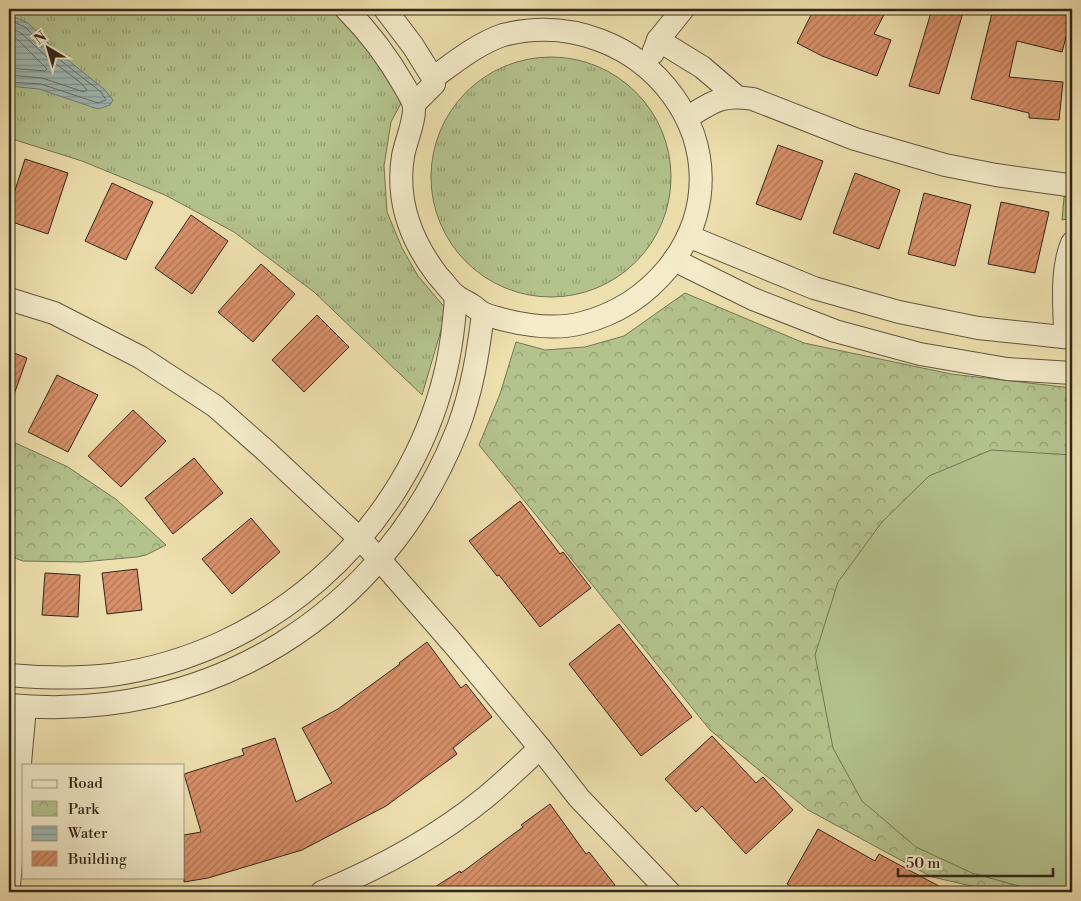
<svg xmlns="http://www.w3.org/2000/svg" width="1081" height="901" font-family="'Libre Bodoni',serif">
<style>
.grass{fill:url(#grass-tufts);stroke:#737554}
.park{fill:url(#park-crowns);stroke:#737554}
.garden{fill:#b4c38e;stroke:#737554}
.water{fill:url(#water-rules);stroke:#737f79}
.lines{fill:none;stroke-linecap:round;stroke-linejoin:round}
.shore{stroke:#687069;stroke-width:1}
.building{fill:url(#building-hatch);stroke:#32271b}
.minor-casing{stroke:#615540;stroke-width:24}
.minor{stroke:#f4ebca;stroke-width:22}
</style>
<defs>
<pattern id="grass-tufts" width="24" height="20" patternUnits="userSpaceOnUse" patternTransform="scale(1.25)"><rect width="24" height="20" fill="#b4c38e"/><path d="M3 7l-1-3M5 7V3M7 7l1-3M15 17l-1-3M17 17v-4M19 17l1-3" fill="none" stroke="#939e73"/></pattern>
<pattern id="park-crowns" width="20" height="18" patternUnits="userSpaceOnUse" patternTransform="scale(1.25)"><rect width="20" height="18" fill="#b4c38e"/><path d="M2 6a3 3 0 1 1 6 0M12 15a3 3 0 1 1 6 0" fill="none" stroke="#939e73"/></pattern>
<pattern id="water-rules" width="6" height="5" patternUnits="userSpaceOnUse" patternTransform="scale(1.25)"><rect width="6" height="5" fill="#9fbab7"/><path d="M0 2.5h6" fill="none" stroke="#829794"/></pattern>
<pattern id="building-hatch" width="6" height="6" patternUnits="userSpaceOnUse" patternTransform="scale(1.25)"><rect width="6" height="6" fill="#d89069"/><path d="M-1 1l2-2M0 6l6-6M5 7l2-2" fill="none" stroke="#b07656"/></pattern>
</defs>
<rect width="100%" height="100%" fill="#eee0ae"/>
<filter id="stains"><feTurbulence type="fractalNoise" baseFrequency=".004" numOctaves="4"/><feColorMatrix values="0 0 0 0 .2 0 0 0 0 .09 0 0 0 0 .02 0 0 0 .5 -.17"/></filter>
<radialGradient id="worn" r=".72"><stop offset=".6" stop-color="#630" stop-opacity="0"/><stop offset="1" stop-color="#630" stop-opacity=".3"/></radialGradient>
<g class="grass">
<polygon points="9,9 331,9 338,14 408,90 391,122 384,166 387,212 402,248 418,276 447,310 422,395 314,292 234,232 165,195 82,161 9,138"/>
<circle cx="551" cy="177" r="120"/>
<polygon points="1072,110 1072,218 1062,220"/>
</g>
<g class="park">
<polygon points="685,293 804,343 951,374 1072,388 1072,892 998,892 932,877 808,810 710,730 479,445 500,394 516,342 545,350 585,347 624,336"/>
<polygon points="9,440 68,467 117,500 166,545 146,555 137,557 82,562 23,561 9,556"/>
</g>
<polygon class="garden" points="991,450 1072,455 1072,887 1022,887 972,873 916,847 862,801 833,748 815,655 838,582 882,522 929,476"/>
<polygon class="water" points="9,15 28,23 54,49 104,89 113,100 110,105 98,109 39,89 9,86"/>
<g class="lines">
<g class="shore">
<polyline points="9,20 25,27 51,53 101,92 106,100 98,103 41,84 9,82"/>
<polyline points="9,27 21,33 47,57 81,83 87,90 84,92 42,78 9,75"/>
<polyline points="9,35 17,39 47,69 45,71 9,68"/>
</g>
</g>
<g class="building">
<polygon points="814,9 887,9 874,34 891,40 877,76 822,56 797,43"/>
<polygon points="932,9 964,9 939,94 909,86"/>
<polygon points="993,9 1048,9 1072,15 1062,52 1017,41 1009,77 1063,82 1059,120 1029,118 1029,113 971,99"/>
<polygon points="778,145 823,161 801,220 756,204"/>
<polygon points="25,159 68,173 48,234 9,221 9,209"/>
<polygon points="855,173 900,190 879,249 833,233"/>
<polygon points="112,183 153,202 126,260 85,241"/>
<polygon points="924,193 971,205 955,266 908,254"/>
<polygon points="1001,202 1049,212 1035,273 988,264"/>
<polygon points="191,215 228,241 192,294 155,268"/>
<polygon points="261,264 295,294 253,342 218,312"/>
<polygon points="317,315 349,347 304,392 272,360"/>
<polygon points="9,351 27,358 11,403 9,402"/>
<polygon points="57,375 98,395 68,452 28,432"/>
<polygon points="133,410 166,441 121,487 88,456"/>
<polygon points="194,458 223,493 173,534 145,498"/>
<polygon points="520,501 560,554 563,552 591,588 540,627 499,575 497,576 469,541"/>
<polygon points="251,518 280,552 232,594 202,559"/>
<polygon points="137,569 142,610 107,614 102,573"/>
<polygon points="45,573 80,575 78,617 42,615"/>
<polygon points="619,624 692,717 641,756 569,664"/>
<polygon points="427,642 461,688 466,684 492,717 453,748 457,754 386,806 302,850 208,878 184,882 184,835 201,832 184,774 244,755 242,749 275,738 296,802 332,783 302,728 338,709 400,664 399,663"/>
<polygon points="712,736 756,783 763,777 793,810 746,854 702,806 696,812 665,779"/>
<polygon points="550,804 586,854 589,852 615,885 605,892 427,892 460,871 461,873 523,827 521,825"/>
<polygon points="818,829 875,861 879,854 950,892 800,892 787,884"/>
</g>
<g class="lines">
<defs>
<g id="minor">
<path d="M346 9C369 32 389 59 405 87 408 93 413 100 414 106 415 122 406 140 403 156 396 200 411 241 438 276 444 282 449 290 455 295 461 300 468 302 473 306 476 308 478 310 481 312 487 316 494 317 501 319 527 326 555 330 582 323 617 314 645 296 668 268 760 153 643 0 503 35 477 44 455 62 433 78L434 84 414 104"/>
<polyline points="385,9 413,46 433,78"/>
<polyline points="658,40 702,67 736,96"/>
<polyline points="653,53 658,40 683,9"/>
<path d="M688 117C714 101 722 94 753 99L855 139 945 165 996 175 1068 185"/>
<polyline points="688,236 814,288 899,312 978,328 1072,338"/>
<polyline points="674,260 753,299 835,331 920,354 1007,369 1072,373"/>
<polyline points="9,299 54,313 140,357 215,406 266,451 360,539 380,560 456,647 540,748 579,798 669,892"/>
<path d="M1065 337C1065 307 1060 272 1072 243"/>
<path d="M9 675C43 678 77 679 111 675 266 654 398 539 441 389 450 359 454 327 456 296"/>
<path d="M9 705C208 724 385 615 458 428 472 391 478 353 483 314"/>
<polyline points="9,886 25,707"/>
<path d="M322 892C380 868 437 837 486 797 505 781 522 765 540 748"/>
</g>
</defs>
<use href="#minor" class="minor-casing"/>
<use href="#minor" class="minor"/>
</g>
<rect width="1081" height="901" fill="none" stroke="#eee0ae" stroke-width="30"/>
<rect x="10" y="10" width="1061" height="881" fill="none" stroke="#32271b" stroke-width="2.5"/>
<rect x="15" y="15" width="1051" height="871" fill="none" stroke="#32271b"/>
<rect x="22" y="764" width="162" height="115" fill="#f4ebca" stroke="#a69d84"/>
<rect x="32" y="780" width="25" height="8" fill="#f4ebca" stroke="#a69d84"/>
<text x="68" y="788" font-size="15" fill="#32271b">Road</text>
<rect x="32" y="801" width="25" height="15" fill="url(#park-crowns)" stroke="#a69d84"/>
<text x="68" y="814" font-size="15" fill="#32271b">Park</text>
<rect x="32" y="826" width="25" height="15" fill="url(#water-rules)" stroke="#a69d84"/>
<text x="68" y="838" font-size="15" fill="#32271b">Water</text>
<rect x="32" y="851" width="25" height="15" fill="url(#building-hatch)" stroke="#a69d84"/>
<text x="68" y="864" font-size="15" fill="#32271b">Building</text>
<g transform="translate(48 48) rotate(322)" stroke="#f4ebca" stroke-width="4" paint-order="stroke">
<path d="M0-4L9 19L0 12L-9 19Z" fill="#32271b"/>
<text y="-8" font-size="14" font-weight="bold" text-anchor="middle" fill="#32271b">N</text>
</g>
<path d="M898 868v8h155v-8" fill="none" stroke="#32271b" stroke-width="2.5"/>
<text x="906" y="868" font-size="15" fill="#32271b" stroke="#f4ebca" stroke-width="4" paint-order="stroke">50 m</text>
<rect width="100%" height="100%" filter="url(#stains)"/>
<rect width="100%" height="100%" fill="url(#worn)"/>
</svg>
